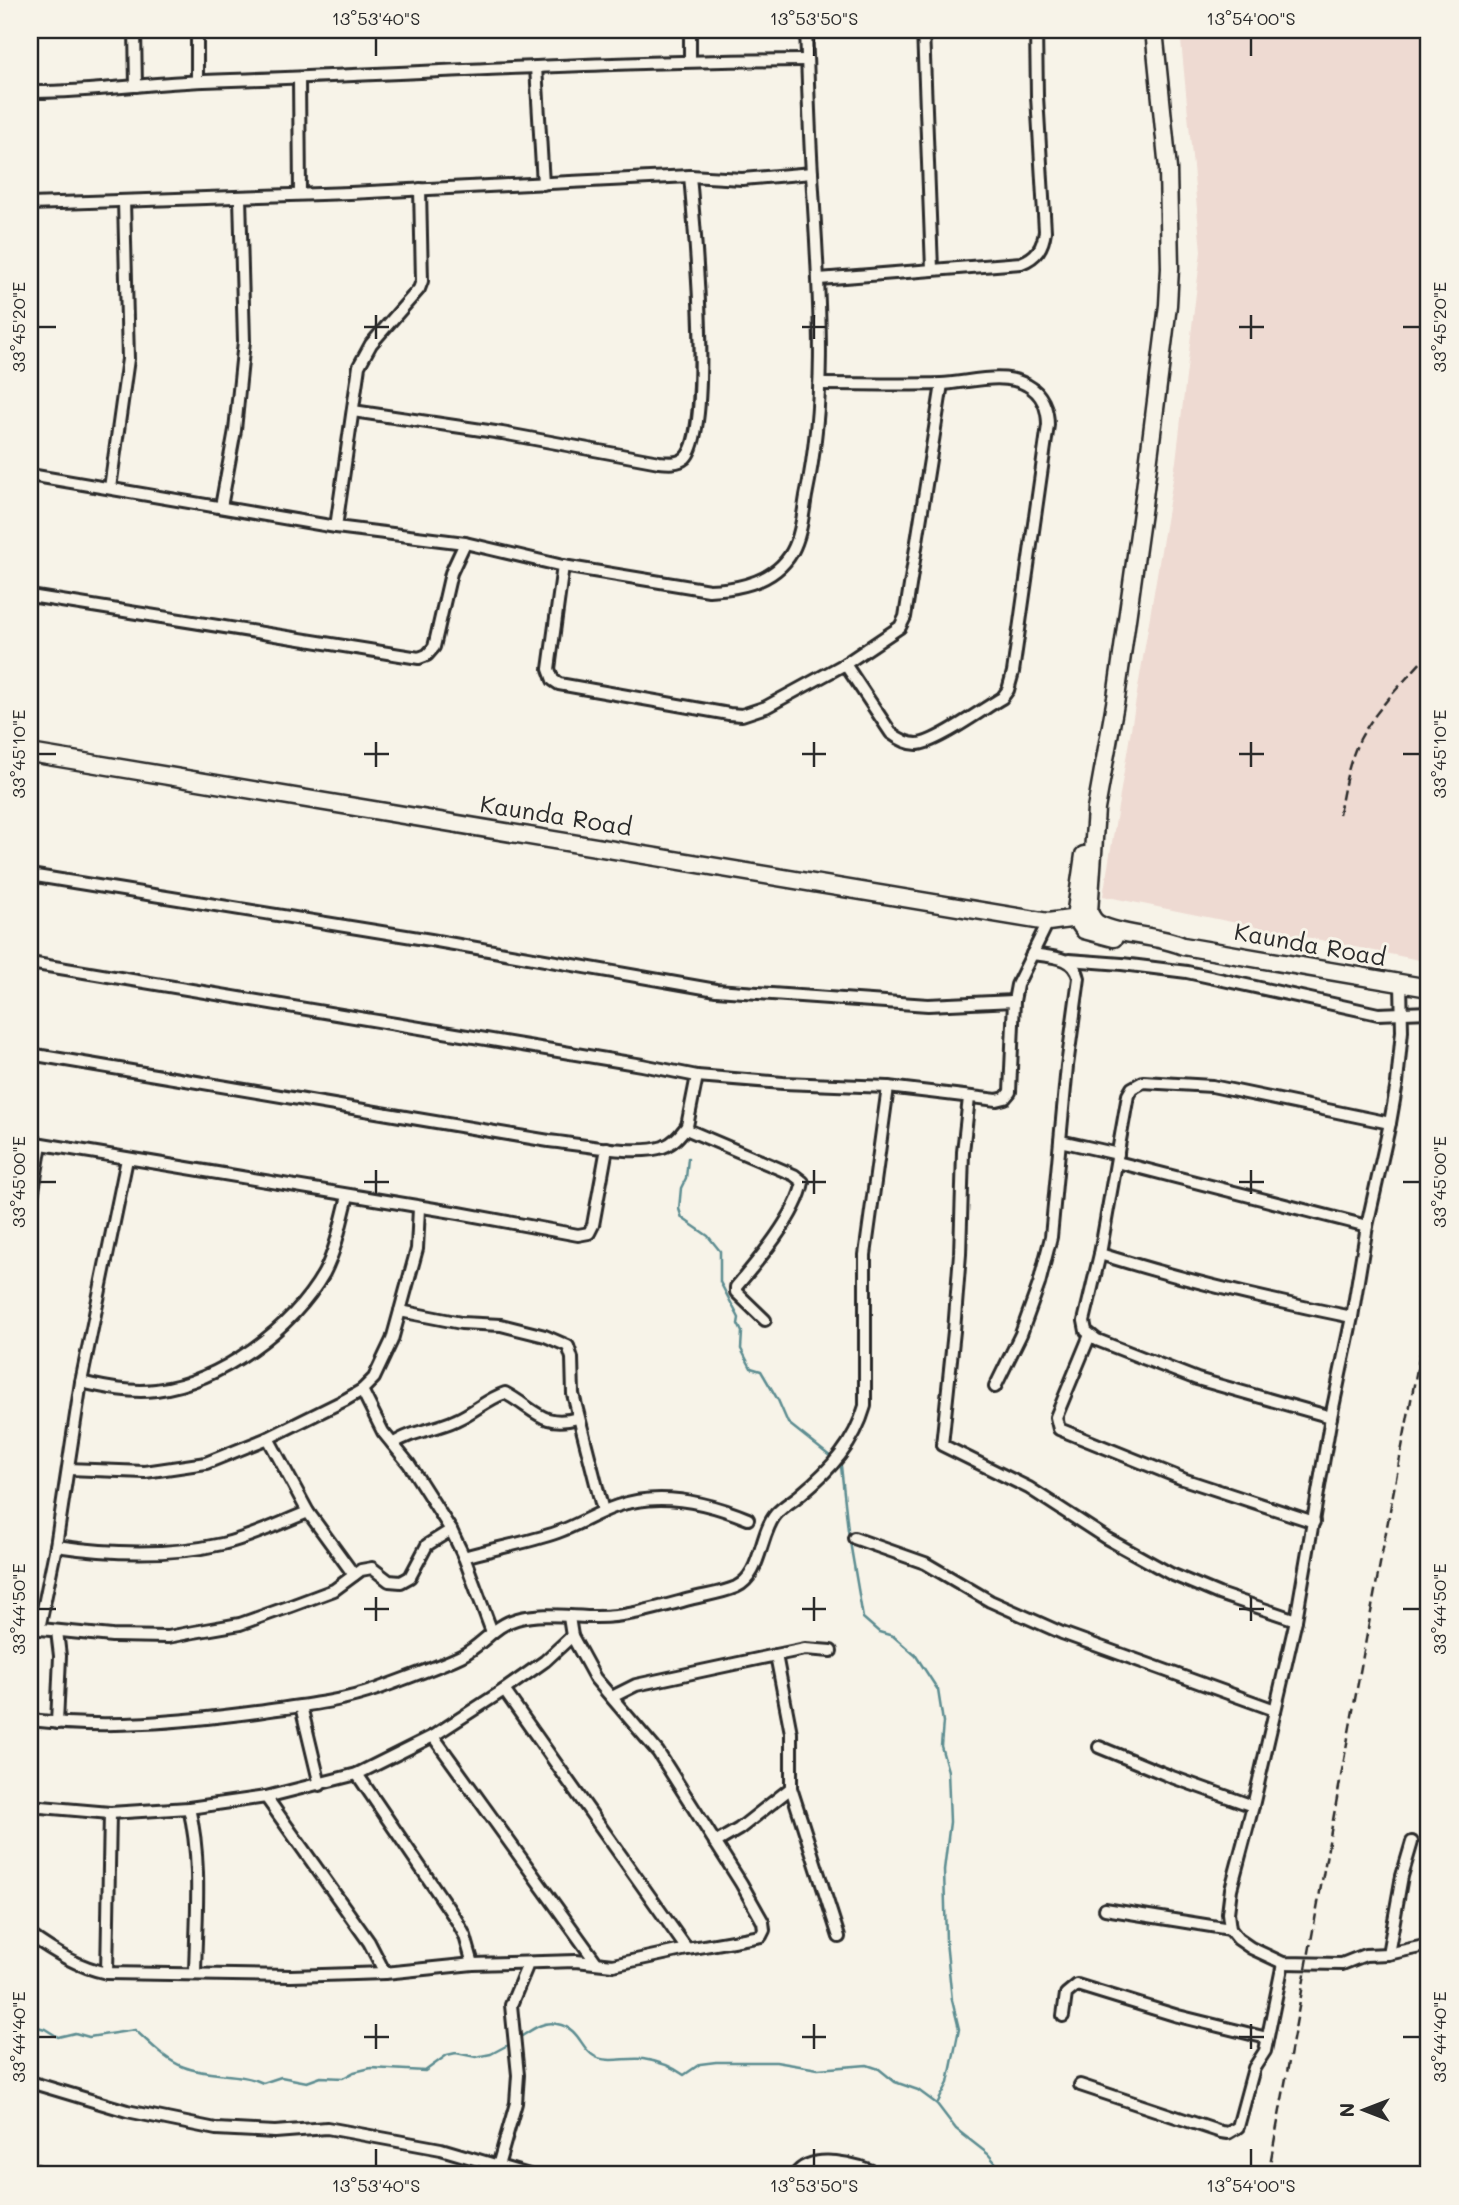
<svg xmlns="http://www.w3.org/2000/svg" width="1459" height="2205" font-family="Mali,sans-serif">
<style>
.built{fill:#eedad2}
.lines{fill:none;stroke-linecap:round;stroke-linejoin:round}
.stream{stroke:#5d8d91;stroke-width:2.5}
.street-casing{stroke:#2b2b2b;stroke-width:16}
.secondary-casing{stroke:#2b2b2b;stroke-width:21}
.street{stroke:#f7f3e8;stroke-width:10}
.secondary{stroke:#f7f3e8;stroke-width:16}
.rail{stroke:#2b2b2b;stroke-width:2.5;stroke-dasharray:10 5;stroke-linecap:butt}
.ticks{fill:none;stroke:#2b2b2b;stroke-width:2.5}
.labels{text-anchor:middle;stroke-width:6;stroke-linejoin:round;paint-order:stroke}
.street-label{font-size:24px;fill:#2b2b2b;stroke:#f7f3e8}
.neatline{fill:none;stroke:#2b2b2b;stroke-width:2.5}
.ticks-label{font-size:18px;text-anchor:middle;fill:#2b2b2b}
</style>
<rect width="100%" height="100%" fill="#f7f3e8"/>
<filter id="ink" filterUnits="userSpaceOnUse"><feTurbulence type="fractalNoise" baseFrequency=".0143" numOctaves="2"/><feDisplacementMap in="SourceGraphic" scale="14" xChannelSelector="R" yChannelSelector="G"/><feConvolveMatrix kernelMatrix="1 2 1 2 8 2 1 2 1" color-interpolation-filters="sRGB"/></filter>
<g filter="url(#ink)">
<polygon class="built" points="1180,30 1429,30 1429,962 1103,896 1176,461 1201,251"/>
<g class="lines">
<g class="stream">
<polyline points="688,1158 686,1178 681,1188 679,1209 682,1218 708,1236 720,1251 720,1282 739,1318 738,1324 742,1332 741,1349 751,1368 761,1371 778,1400 788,1423 831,1457"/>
<polyline points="841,1466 848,1530 863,1618 879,1632 893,1636 916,1656 938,1690 943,1722 941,1746 948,1771 950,1822 944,1870 946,1941 952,2000 959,2029 948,2083 937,2104"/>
<path d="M30 2025 45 2029 58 2037 75 2033 89 2037 135 2030C150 2043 165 2060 184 2067 209 2077 240 2072 263 2083L281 2077 307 2082 321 2077 343 2078 354 2072 371 2068 425 2071 447 2055 456 2053 476 2057 491 2054 506 2046"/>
<path d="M522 2036C533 2029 543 2021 557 2024 580 2028 580 2048 594 2056 607 2064 627 2057 643 2059 657 2061 673 2067 684 2075L700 2064 716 2062H776L818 2069 867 2065 879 2069 895 2082 918 2090 937 2104 956 2129 988 2154 999 2167 1001 2175"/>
</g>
<defs>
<g id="street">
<polyline points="135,30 136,86"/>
<polyline points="197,30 197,81"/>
<polyline points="690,30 690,61"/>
<polyline points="923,30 932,269"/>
<polyline points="536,67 543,184"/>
<polyline points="299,78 300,194"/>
<path d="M30 92C88 93 146 83 204 81 405 74 606 61 807 60"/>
<polyline points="30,204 350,193 690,176 742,179 812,173"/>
<path d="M819 279 1021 263C1037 257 1043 247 1045 231L1037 96 1036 30"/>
<path d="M821 384C861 384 901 385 941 384 967 383 1003 371 1027 385 1042 393 1048 409 1048 425L1013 672 1008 690 1002 698C984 708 935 744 917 744 908 744 899 739 891 733L845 664"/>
<path d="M353 411 502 433 659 462C668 463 678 464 685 458 714 431 694 221 690 176"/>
<path d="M30 475 336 527 465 543 563 566 709 590C740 589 775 582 792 552 801 536 803 514 806 496 829 387 818 283 812 173 809 125 808 77 806 30"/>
<polyline points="110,488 128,359 124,201"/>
<polyline points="221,507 235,430 244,341 240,197"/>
<polyline points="336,527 359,366 371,344 419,289 422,281 420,189"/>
<polyline points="563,566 549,669 553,680 559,684 729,714 742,715 766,707 845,664 900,627 905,617 942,384"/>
<polyline points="30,596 419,658 427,655 434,647 451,573 465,543"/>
<polyline points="30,875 431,940 716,990 928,1005 1014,1001"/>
<polyline points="1069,960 1122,964 1187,972 1378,1014 1429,1012"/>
<polyline points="30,963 642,1065 697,1076 783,1083 888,1087 997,1100 1005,1098 1010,1092 1014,1001 1017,985 1048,922"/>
<polyline points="1401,983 1402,1031 1397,1083 1390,1123 1367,1226 1352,1317 1331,1417 1296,1620 1253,1806 1231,1889 1228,1913 1230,1929 1238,1939 1251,1948 1283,1963 1342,1964 1365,1955 1388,1954 1429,1945"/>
<path d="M30 1054 549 1141C578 1144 636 1156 663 1147 674 1143 680 1135 687 1126"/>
<path d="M697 1076 687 1126 688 1130 794 1175 803 1182C797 1215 758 1261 736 1287V1292L765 1320"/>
<polyline points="969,1098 963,1152 960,1254 954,1331 942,1445 1029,1488 1106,1538 1171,1574 1219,1594 1296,1620"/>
<polyline points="1060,1141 1118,1154"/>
<polyline points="30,1142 459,1213 578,1235 589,1233 593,1225 607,1148"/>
<polyline points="1117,1162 1367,1226"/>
<polyline points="30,1208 41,1144"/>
<path d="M1100 1254C1183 1280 1267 1300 1352 1317"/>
<polyline points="400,1311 461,1323 501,1325 545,1336 568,1346 572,1358 573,1394 603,1511"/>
<polyline points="1090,1335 1056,1417 1059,1429 1183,1479 1314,1522"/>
<path d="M81 1382C106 1388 131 1393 156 1390 220 1382 292 1329 324 1273 336 1250 341 1222 348 1196"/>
<path d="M995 1387 1021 1334 1039 1284 1051 1237 1067 1066 1079 978C1074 956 1052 957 1032 954"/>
<polyline points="362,1390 383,1432 409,1464 451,1530 464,1557 492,1632"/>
<polyline points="1331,1417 1197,1379 1097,1340 1086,1331 1084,1321 1100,1254 1128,1095 1132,1088 1143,1082 1212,1086 1390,1123"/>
<polyline points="268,1438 308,1512 354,1575"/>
<path d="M393 1444C411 1431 435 1430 456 1420 473 1413 487 1399 505 1393 535 1409 542 1428 578 1418"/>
<polyline points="68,1469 145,1472 206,1463 268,1438 345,1400 362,1390 374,1378 392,1340 417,1249 419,1208"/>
<polyline points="854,1538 925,1563 990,1601 1062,1633 1275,1710"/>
<path d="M56 1546C110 1554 169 1556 222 1544 252 1537 280 1523 308 1512"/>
<path d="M464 1557C495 1548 527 1543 558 1532 578 1525 596 1513 617 1506 660 1491 707 1502 748 1519"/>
<polyline points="30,1628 112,1636 168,1637 194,1632 240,1624 291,1606 334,1590 361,1570 372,1568 389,1581 401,1582 410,1577 427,1545 451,1530"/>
<polyline points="39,1629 56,1546 81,1382 127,1159"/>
<polyline points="57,1631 60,1656 57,1723"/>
<polyline points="776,1655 805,1649 831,1651"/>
<polyline points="504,1690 687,1949"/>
<polyline points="612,1697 636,1685 776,1655 791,1733 791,1788 839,1937"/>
<polyline points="301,1706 320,1785"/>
<path d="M30 1720C108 1729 180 1722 257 1712 297 1706 338 1703 377 1689 403 1679 436 1668 461 1656 482 1646 494 1625 517 1619 543 1612 571 1617 597 1617 628 1617 660 1607 690 1599 705 1595 722 1593 736 1587 762 1575 759 1534 776 1514 783 1506 793 1501 801 1494 831 1469 854 1444 865 1406V1255L888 1087"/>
<polyline points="433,1736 596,1962"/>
<polyline points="1099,1747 1172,1777 1253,1806"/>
<polyline points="357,1774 457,1921 465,1936 473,1964"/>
<polyline points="266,1797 369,1942 385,1973"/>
<polyline points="30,1806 110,1813 189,1808 266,1797 357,1774 433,1736 504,1690 545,1661 572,1636"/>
<path d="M189 1808C202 1861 196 1919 195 1973"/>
<polyline points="715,1843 739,1829 791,1788"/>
<polyline points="1105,1909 1230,1929"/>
<path d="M30 1935C54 1952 78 1967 107 1973L291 1976 385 1973 473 1964 576 1961 613 1965 687 1949 761 1936 764 1930 763 1922 741 1883 658 1752 595 1678 572 1636 569 1617"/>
<polyline points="1388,1954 1402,1876 1412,1842"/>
<polyline points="107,1973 110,1813"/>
<polyline points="1063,2016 1066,1994 1077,1985 1178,2016 1267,2038"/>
<polyline points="30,2082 127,2111 216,2129 275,2132 327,2128 441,2149 529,2175"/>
<polyline points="1080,2085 1221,2132 1228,2133 1238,2127 1254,2068 1265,2051 1283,1963"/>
<polyline points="498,2166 516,2103 518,2075 511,2005 528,1964"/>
<polyline points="30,2169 50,2175"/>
<path d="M795 2175C812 2151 858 2164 881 2175"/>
</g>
<g id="secondary">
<path d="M1154 30 1168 169 1170 268 1168 305 1143 505 1116 698 1096 809 1089 912C1092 918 1094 922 1100 925 1121 936 1158 935 1183 946L1429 988"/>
<polyline points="30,753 1048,922 1070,919 1089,912"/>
<polyline points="1084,855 1075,917 1084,930 1114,938"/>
</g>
</defs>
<use href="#street" class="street-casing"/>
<use href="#secondary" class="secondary-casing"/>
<use href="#street" class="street"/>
<use href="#secondary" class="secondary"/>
<g class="rail">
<polyline points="1425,599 1429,594"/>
<path d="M1339 814C1344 789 1348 762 1360 739 1377 707 1406 680 1429 653"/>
<path d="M1268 2175C1322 1886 1372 1596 1429 1308"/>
</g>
</g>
</g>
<path class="ticks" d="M376 38V56M814 38V56M1251 38V56M376 315V339M814 315V339M1251 315V339M38 327H56M364 327H389M802 327H826M1239 327H1264M1403 327H1420M376 742V767M814 742V767M1251 742V767M38 754H56M364 754H389M802 754H826M1239 754H1264M1403 754H1420M376 1170V1194M814 1170V1194M1251 1170V1194M38 1182H56M364 1182H389M802 1182H826M1239 1182H1264M1403 1182H1420M376 1597V1621M814 1597V1621M1251 1597V1621M38 1609H56M364 1609H389M802 1609H826M1239 1609H1264M1403 1609H1420M376 2024V2049M814 2024V2049M1251 2024V2049M38 2037H56M364 2037H389M802 2037H826M1239 2037H1264M1403 2037H1420M376 2149V2166M814 2149V2166M1251 2149V2166"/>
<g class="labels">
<g class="street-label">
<text transform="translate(556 816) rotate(9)" y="8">Kaunda Road</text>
<text transform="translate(1310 945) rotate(10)" y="8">Kaunda Road</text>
</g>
</g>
<rect width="1459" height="2205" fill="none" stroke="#f7f3e8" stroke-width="77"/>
<g transform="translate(1364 2110) rotate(270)" stroke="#f7f3e8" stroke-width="5" paint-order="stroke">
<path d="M0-5L12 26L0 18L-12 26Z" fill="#2b2b2b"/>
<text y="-10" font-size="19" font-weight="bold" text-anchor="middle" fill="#2b2b2b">N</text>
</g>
<rect x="38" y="38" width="1382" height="2128" class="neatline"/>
<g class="ticks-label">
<text x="376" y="25">13°53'40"S</text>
<text x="814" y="25">13°53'50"S</text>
<text x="1251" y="25">13°54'00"S</text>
<text transform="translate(1440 327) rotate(-90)" y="6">33°45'20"E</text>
<text transform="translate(19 327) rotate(-90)" y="6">33°45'20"E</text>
<text transform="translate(1440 754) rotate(-90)" y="6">33°45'10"E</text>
<text transform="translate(19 754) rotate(-90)" y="6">33°45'10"E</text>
<text transform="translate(1440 1182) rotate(-90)" y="6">33°45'00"E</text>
<text transform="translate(19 1182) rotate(-90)" y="6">33°45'00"E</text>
<text transform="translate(1440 1609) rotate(-90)" y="6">33°44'50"E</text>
<text transform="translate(19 1609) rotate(-90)" y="6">33°44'50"E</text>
<text transform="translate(1440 2037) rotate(-90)" y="6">33°44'40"E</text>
<text transform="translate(19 2037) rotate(-90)" y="6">33°44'40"E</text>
<text x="376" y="2192">13°53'40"S</text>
<text x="814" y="2192">13°53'50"S</text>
<text x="1251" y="2192">13°54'00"S</text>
</g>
</svg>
